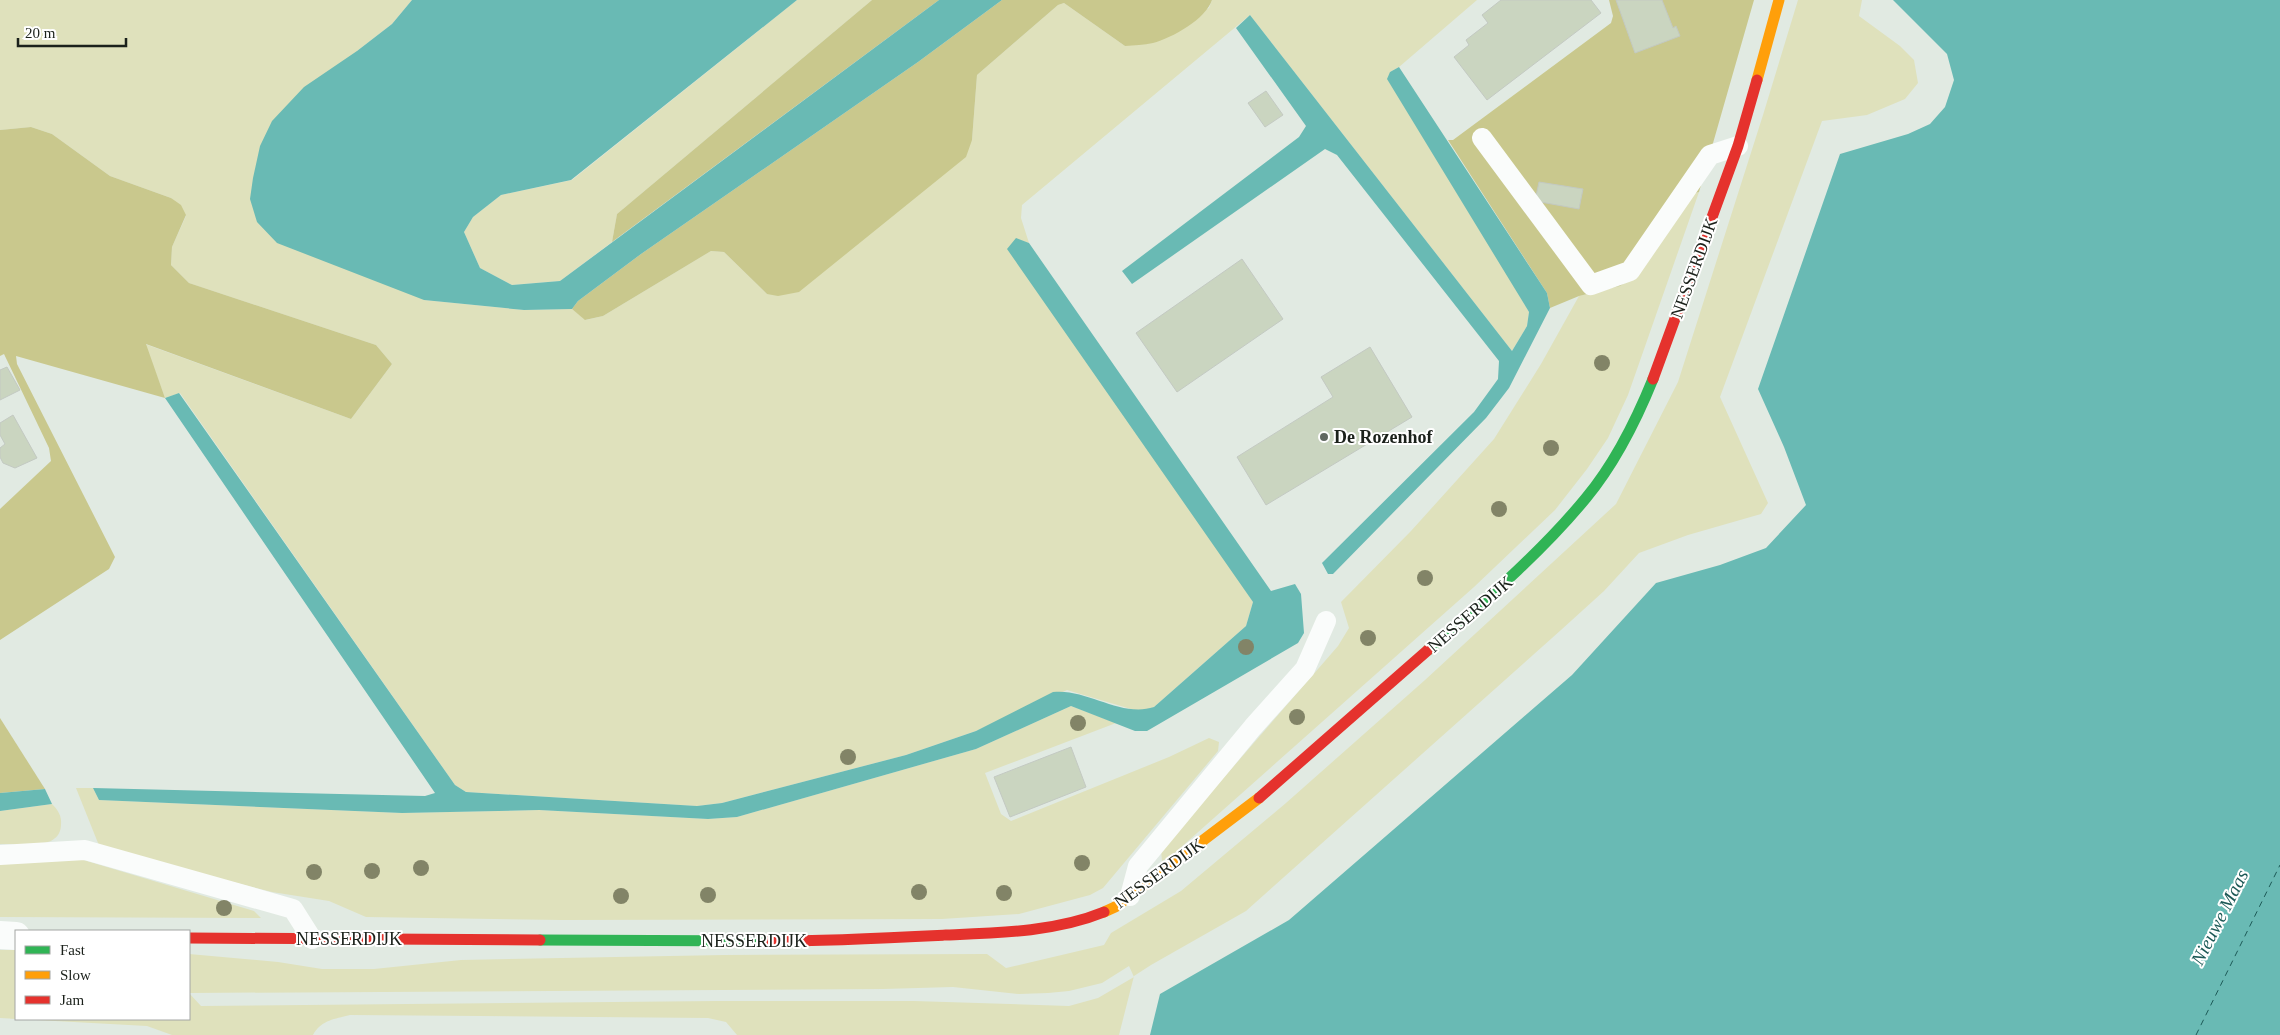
<svg xmlns="http://www.w3.org/2000/svg" width="2280" height="1035" font-family="Georgia,serif">
<style>
.green{fill:#dfe1bc}
.forest{fill:#c9c88d}
.water{fill:#69bab4}
.lines{fill:none;stroke-linecap:round;stroke-linejoin:round}
.ferry{stroke:#1d5a57;stroke-width:1;stroke-dasharray:6 5;stroke-linecap:butt}
.building{fill:#cad5c0;stroke:#c3c9c2}
.lane{stroke:#fafcfb;stroke-width:20}
.street{stroke:#fafcfb;stroke-width:28}
.fast{stroke:#30b455;stroke-width:11}
.slow{stroke:#ff9f0a;stroke-width:11}
.jam{stroke:#e5322d;stroke-width:11}
.tree{fill:#828467}
.poi-dot{fill:#606761;stroke:#fff;stroke-width:2}
.labels{text-anchor:middle;stroke-width:4;stroke-linejoin:round;paint-order:stroke}
.street-label{font-size:18px;fill:#1b211b;stroke:#fff}
.poi-label{font-size:18px;font-weight:bold;fill:#1b211b;stroke:#fff;text-anchor:start}
.water-label{font-size:19px;font-style:italic;fill:#1d5a57;stroke:#fff}
</style>
<rect width="100%" height="100%" fill="#e1eae2"/>
<g class="green">
<polygon points="0,0 412,0 392,24 357,51 424,300 524,310 572,309 586,320 603,316 711,251 724,252 767,294 972,140 977,75 1058,5 1064,3 1125,46 1209,8 1212,0 1477,0 1399,67 1390,72 1529,312 1527,326 1512,351 1250,15 1022,205 1021,218 1029,243 1016,239 1253,602 1246,626 1154,707 1141,712 1067,690 976,731 906,755 722,803 697,806 466,792 455,785 180,393 165,398 145,344 351,419 392,364 376,345 189,283 171,265 172,247 186,216 171,198 110,176 52,134 31,127 0,130"/>
<polygon points="797,0 872,0 617,214 612,242 560,281 512,285 480,268 464,232 473,217 501,195 572,180"/>
<path d="M1798 0H1862L1859 16 1900 46 1914 60 1918 83 1905 99 1867 115 1822 121 1720 397 1768 503 1761 514 1688 535 1639 553 1604 591 1561 630 1246 911 1151 965 1134 976 1119 1035H737L726 1022 708 1018 350 1015C335 1019 321 1020 313 1035H172L147 1026 0 1018V950H16V1019H189V993L201 1006 717 1001H914L1069 1006 1098 998 1134 977 1129 966 1102 983 1069 991 1048 993 1019 994 953 987 883 989 189 993V954L278 962 322 969H374L461 960 724 955 987 954 1006 968 1104 945 1111 933 1181 891 1286 803 1425 680 1616 504 1678 382 1763 115Z"/>
<polygon points="1699,192 1628,395 1608,438 1587,469 1555,510 1474,587 1170,857 1162,861 1161,850 1338,646 1349,628 1341,602 1411,531 1494,439 1541,364 1579,296 1620,286 1633,278 1687,195"/>
<polygon points="1071,706 1116,723 985,773 1001,814 1011,821 1169,757 1209,738 1219,742 1218,751 1103,888 1090,895 1019,914 942,919 562,920 366,917 329,901 272,892 100,848 76,788 93,788 99,800 402,813 539,810 708,819 737,817 976,749"/>
<path d="M52 804C58 810 62 816 61 825 60 852 19 843 0 844V811Z"/>
<polygon points="0,856 70,856 254,911 261,918 0,917"/>
</g>
<g class="forest">
<polygon points="872,0 939,0 612,242 617,214"/>
<path d="M1002 0H1212C1206 19 1172 38 1153 43 1144 45 1134 45 1125 46L1064 3 1058 5 977 75 972 140 966 157 799 292 778 296 767 294 724 252 711 251 603 316 585 320 572 309 578 301 641 254 918 62Z"/>
<polygon points="1609,0 1754,0 1699,192 1687,195 1633,278 1620,286 1579,296 1550,308 1547,293 1448,140 1453,140 1611,23 1613,16"/>
<polygon points="31,127 52,134 110,176 171,198 181,205 186,215 172,247 171,265 189,283 376,345 392,364 351,419 146,344 165,398 16,356 17,364 115,557 109,569 0,640 0,509 51,461 49,448 4,354 0,356 0,130"/>
<polygon points="0,718 45,789 0,793"/>
</g>
<g class="water">
<polygon points="412,0 797,0 571,180 501,195 473,217 464,232 480,268 512,285 560,281 939,0 1002,0 918,62 641,254 578,301 572,309 524,310 424,300 277,243 257,222 250,199 253,178 260,146 272,121 304,87 357,51 392,24"/>
<polygon points="1893,0 2280,0 2280,1035 1150,1035 1160,994 1289,920 1572,675 1656,583 1720,565 1766,548 1806,505 1784,447 1758,389 1840,154 1908,134 1930,124 1945,107 1954,80 1947,54"/>
<polygon points="1250,15 1512,351 1527,326 1529,312 1387,79 1390,72 1399,67 1547,293 1550,308 1509,388 1486,418 1333,574 1328,574 1322,563 1474,412 1498,379 1499,361 1337,155 1325,149 1132,284 1122,271 1299,137 1306,126 1236,28"/>
<path d="M1016 238 1029 243 1271 591 1295 584 1301 594 1304 633 1298 643 1147 731H1135L1071 706 976 749 737 817 708 819 539 810 402 813 99 800 93 788 425 796 435 793 165 398 179 393 455 785 466 792 697 806 722 803 906 755 976 731 1053 692C1087 688 1121 718 1154 707L1246 626 1253 602 1007 249Z"/>
<polygon points="45,789 52,804 0,811 0,793"/>
</g>
<g class="lines">
<polyline class="ferry" points="2196,1035 2280,865"/>
</g>
<g class="building">
<polygon points="1501,0 1591,0 1601,13 1487,100 1454,57 1469,45 1466,40 1488,23 1482,15"/>
<polygon points="1616,0 1662,0 1673,28 1676,26 1680,36 1635,53"/>
<polygon points="1266,91 1283,115 1265,127 1248,103"/>
<polygon points="1539,182 1583,189 1579,209 1535,201"/>
<polygon points="1242,259 1283,319 1177,392 1136,333"/>
<polygon points="1370,347 1412,417 1266,505 1237,457 1333,397 1321,377"/>
<polygon points="7,367 20,390 0,400 0,370"/>
<polygon points="13,415 37,458 15,468 3,463 0,457 0,448 5,444 0,435 0,423"/>
<polygon points="1071,747 1086,787 1010,817 994,777"/>
</g>
<g class="lines">
<g class="lane">
<polyline points="1482,138 1591,285 1630,271 1710,155 1738,146"/>
<polyline points="0,855 85,850 293,909 312,939"/>
<polyline points="1130,896 1138,866 1253,727 1305,669 1326,621"/>
</g>
<polyline class="street" points="0,935 16,936"/>
<g class="fast">
<path d="M1428 650C1483 602 1540 554 1586 498 1616 462 1636 421 1653 379"/>
<polyline points="540,940 770,941"/>
</g>
<g class="slow">
<polyline points="1757,80 1779,0"/>
<polyline points="1104,912 1115,907 1259,798"/>
</g>
<g class="jam">
<polyline points="1653,379 1738,146 1757,80"/>
<polyline points="1259,798 1428,650"/>
<polyline points="189,938 540,940"/>
<path d="M770 941C829 941 887 938 946 935 998 933 1055 932 1104 912"/>
</g>
</g>
<g class="tree">
<circle cx="1602" cy="363" r="8"/>
<circle cx="1551" cy="448" r="8"/>
<circle cx="1499" cy="509" r="8"/>
<circle cx="1425" cy="578" r="8"/>
<circle cx="1368" cy="638" r="8"/>
<circle cx="1246" cy="647" r="8"/>
<circle cx="1297" cy="717" r="8"/>
<circle cx="1078" cy="723" r="8"/>
<circle cx="848" cy="757" r="8"/>
<circle cx="1082" cy="863" r="8"/>
<circle cx="421" cy="868" r="8"/>
<circle cx="372" cy="871" r="8"/>
<circle cx="314" cy="872" r="8"/>
<circle cx="919" cy="892" r="8"/>
<circle cx="1004" cy="893" r="8"/>
<circle cx="708" cy="895" r="8"/>
<circle cx="621" cy="896" r="8"/>
<circle cx="224" cy="908" r="8"/>
</g>
<circle class="poi-dot" cx="1324" cy="437" r="5"/>
<g class="labels">
<g class="street-label">
<text transform="translate(1694 268) rotate(-70)" y="6">NESSERDIJK</text>
<text transform="translate(1470 614) rotate(-41)" y="6">NESSERDIJK</text>
<text transform="translate(1159 873) rotate(-36)" y="6">NESSERDIJK</text>
<text x="349" y="945">NESSERDIJK</text>
<text x="754" y="947">NESSERDIJK</text>
</g>
<g class="poi-label">
<text x="1334" y="443">De Rozenhof</text>
</g>
<g class="water-label">
<text transform="translate(2219 917) rotate(-63)" y="7">Nieuwe Maas</text>
</g>
</g>
<rect x="15" y="930" width="175" height="90" fill="#ffffff" stroke="#a4a6a4"/>
<rect x="25" y="946" width="25" height="8" fill="#30b455" stroke="#a4a6a4"/>
<text x="60" y="955" font-size="15" fill="#1b211b">Fast</text>
<rect x="25" y="971" width="25" height="8" fill="#ff9f0a" stroke="#a4a6a4"/>
<text x="60" y="980" font-size="15" fill="#1b211b">Slow</text>
<rect x="25" y="996" width="25" height="8" fill="#e5322d" stroke="#a4a6a4"/>
<text x="60" y="1005" font-size="15" fill="#1b211b">Jam</text>
<path d="M18 38v8h108v-8" fill="none" stroke="#1b211b" stroke-width="2.5"/>
<text x="25" y="38" font-size="15" fill="#1b211b" stroke="#ffffff" stroke-width="4" paint-order="stroke">20 m</text>
</svg>
